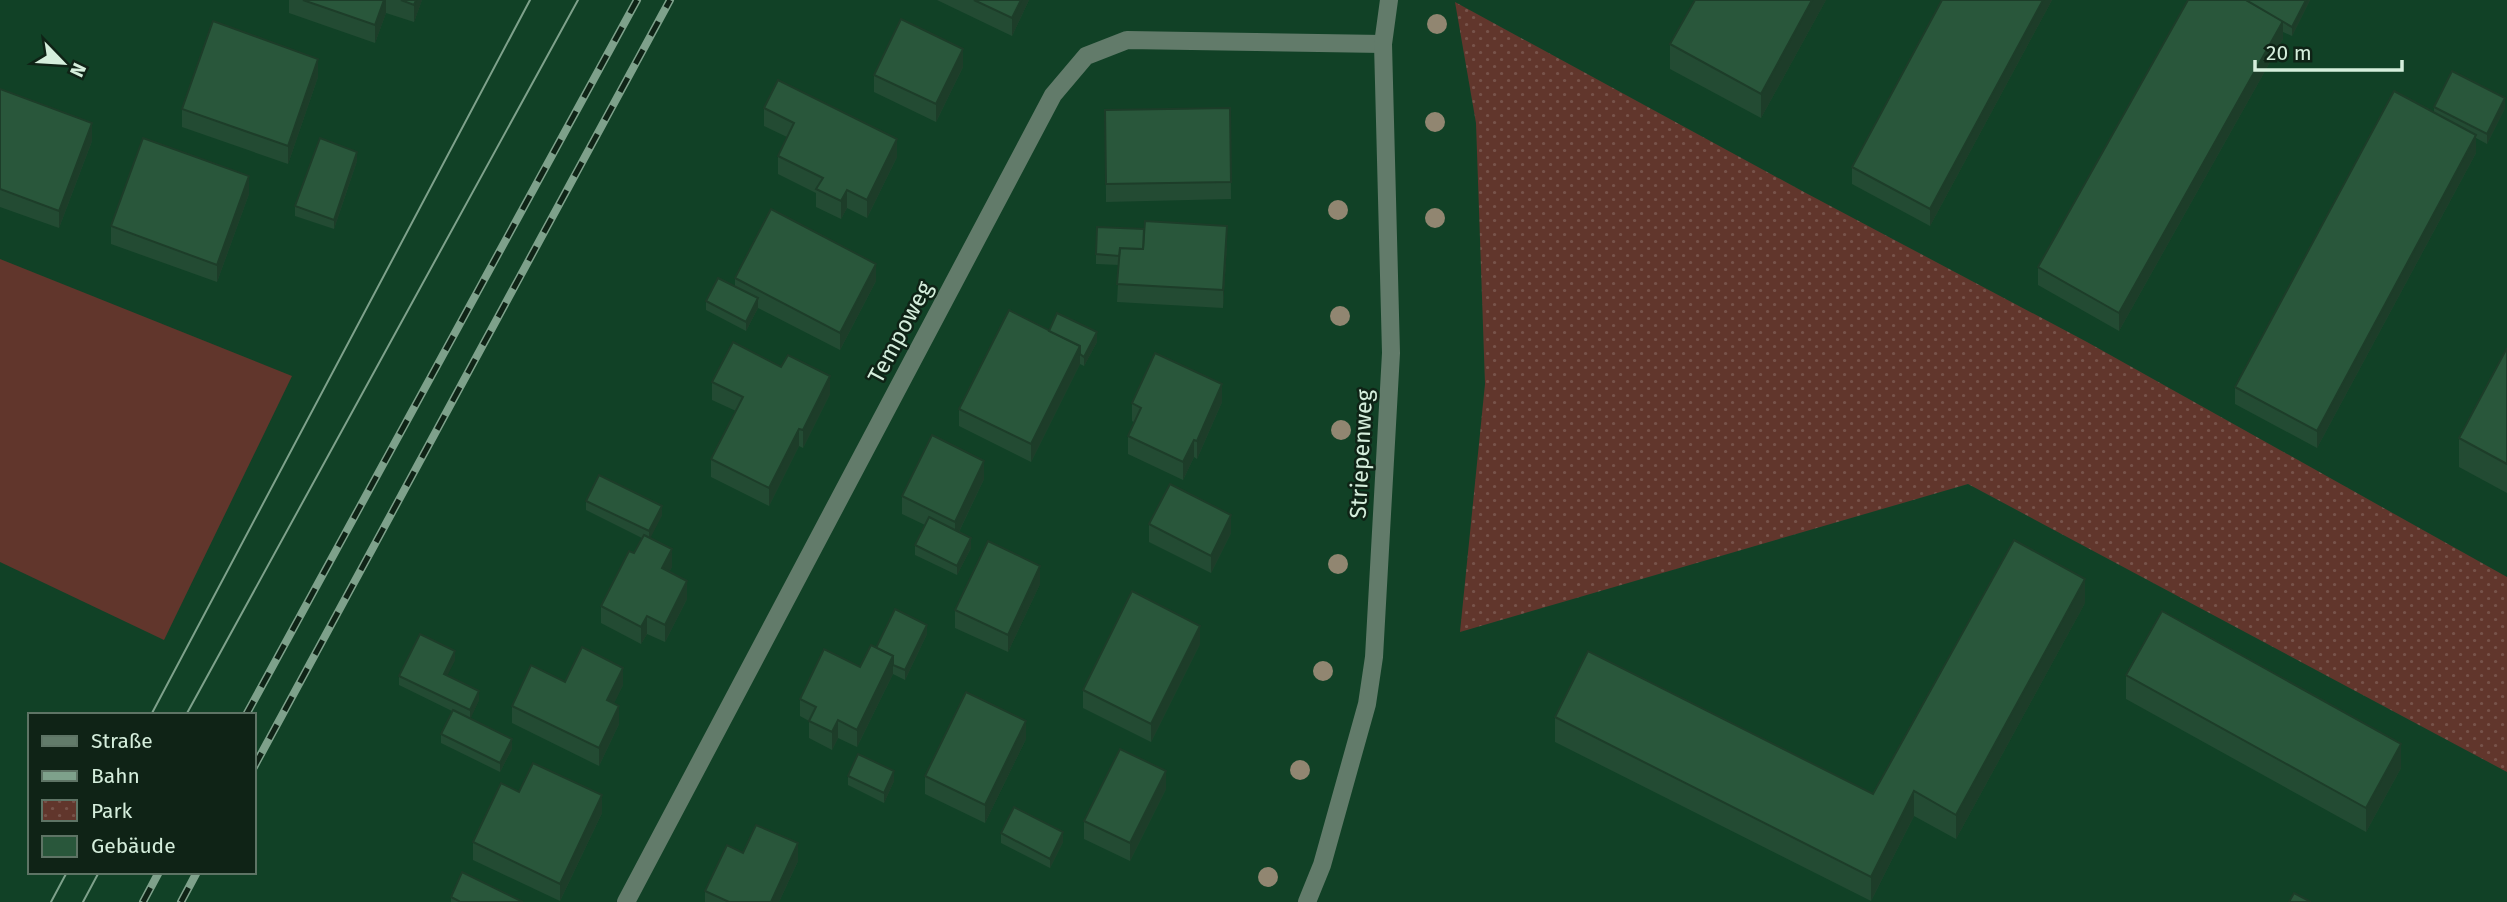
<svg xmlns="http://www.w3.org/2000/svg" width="2507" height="902" font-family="'Fira Sans',sans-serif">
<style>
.grass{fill:#61362c}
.park{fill:url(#park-dots)}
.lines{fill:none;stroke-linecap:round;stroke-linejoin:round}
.minor{stroke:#627b6a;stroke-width:18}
.tram{stroke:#7ea18b;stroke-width:2}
.rail-casing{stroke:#7ea18b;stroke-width:8}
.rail{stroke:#0f2316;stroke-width:5;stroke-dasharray:16;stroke-linecap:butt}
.tree{fill:#918671}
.wall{fill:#234b33}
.shaded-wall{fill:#1d3d29}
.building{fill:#29573b;stroke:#1d3d29;stroke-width:2}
.labels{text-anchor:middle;stroke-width:5;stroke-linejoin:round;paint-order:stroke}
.street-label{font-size:23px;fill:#d5eedc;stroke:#0f2316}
</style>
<defs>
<pattern id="park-dots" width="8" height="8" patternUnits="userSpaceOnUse" patternTransform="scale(1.75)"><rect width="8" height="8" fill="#61362c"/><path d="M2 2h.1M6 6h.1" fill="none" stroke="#77534a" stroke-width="1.8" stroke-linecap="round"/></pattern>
</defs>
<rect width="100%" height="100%" fill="#114126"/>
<polygon class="grass" points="0,259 292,376 164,640 0,562"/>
<polygon class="park" points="1455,2 1804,192 2087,342 2507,577 2507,772 1968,484 1460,632 1485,384 1476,123"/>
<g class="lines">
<g class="minor">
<polyline points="626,902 1053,95 1086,56 1127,40 1383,44"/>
<polyline points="1307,902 1322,865 1367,704 1374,657 1391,353 1383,44 1389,0"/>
</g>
<g class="tram">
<polyline points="151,715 530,0"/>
<polyline points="186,715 578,0"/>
<polyline points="51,902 67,872"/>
<polyline points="83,902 99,872"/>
</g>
<defs>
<g id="rail">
<polyline points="246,715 637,0"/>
<polyline points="254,767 670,0"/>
<polyline points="143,902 159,872"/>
<polyline points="181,902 197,872"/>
</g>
</defs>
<use href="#rail" class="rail-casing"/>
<use href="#rail" class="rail"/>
</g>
<g class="tree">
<circle cx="1437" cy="24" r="10"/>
<circle cx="1435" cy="122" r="10"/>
<circle cx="1338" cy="210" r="10"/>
<circle cx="1435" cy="218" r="10"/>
<circle cx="1340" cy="316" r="10"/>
<circle cx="1341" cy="430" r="10"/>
<circle cx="1338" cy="564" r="10"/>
<circle cx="1323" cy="671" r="10"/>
<circle cx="1300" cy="770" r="10"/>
<circle cx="1268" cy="877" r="10"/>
</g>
<g class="wall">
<polygon points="289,0 422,0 414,22 386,13 375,43 289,13"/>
<polygon points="937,0 1029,0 1012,36"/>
<polygon points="1826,0 1761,118 1670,69 1670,44"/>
<polygon points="1942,0 2052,0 1930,226 1852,184 1852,167"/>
<polygon points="2188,0 2310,0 2292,36 2283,32 2283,39 2119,331 2038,285 2038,267"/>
<polygon points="963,67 936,122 874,92 874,75"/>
<polygon points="318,77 288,164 182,127 182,109"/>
<polygon points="0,89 92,141 59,228 0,207"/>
<polygon points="2434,107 2505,108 2487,144 2476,138 2476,153 2317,448 2235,404 2235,387 2434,112"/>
<polygon points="764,108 897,157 867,218 847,208 841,219 816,207 816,193 778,174 778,156 787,137 764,126"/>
<polygon points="1230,108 1231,199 1106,202 1105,110"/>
<polygon points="357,161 334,229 295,216 295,206"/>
<polygon points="249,194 217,282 111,244 111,226"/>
<polygon points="1227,244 1223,308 1117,302 1119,265 1096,264 1096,254"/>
<polygon points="735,278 876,281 840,350 758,308 746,331 706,310 706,301 735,287"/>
<polygon points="1049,331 1097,342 1084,366 1080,364 1031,462 959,426 959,409"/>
<polygon points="2507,348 2507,493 2459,467 2459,438"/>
<polygon points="712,382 830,394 803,448 799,446 769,506 711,477 711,459 736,411 712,400"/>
<polygon points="1222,402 1197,459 1194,457 1183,480 1128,454 1128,436 1134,422 1132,421 1132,403"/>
<polygon points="984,479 959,532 971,548 957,575 915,555 915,545 925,525 902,514 902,496"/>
<polygon points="586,501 662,515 650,538 672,567 669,572 687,599 665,642 647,634 641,644 601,623 601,606 634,553 642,538 586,510"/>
<polygon points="1149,524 1231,533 1211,573 1149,542"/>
<polygon points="1040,584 1008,652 955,628 955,610"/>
<polygon points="2085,603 1956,839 1914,816 1871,901 1555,742 1555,717 1873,794"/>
<polygon points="927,634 905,680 893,674 857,747 838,738 832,750 809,738 809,721 800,716 800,699 860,667 876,648"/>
<polygon points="1200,644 1151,742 1083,708 1083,690"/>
<polygon points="455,660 447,675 479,700 470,719 512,749 500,772 441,743 441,734 452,711 399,685 399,676"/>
<polygon points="2126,675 2401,768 2366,832 2126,699"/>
<polygon points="565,682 623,685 614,703 619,724 599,766 512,723 512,706"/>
<polygon points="1026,739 985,823 925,794 925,776"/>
<polygon points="848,776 894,781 884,803 848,785"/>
<polygon points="1166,789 1130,861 1084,839 1084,821"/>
<polygon points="519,792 602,813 560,901 473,860 473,842"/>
<polygon points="1001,833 1063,842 1050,868 1001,843"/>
<polygon points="743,853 798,861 779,902 705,902 705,891"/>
<polygon points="451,897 523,902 451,902"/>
</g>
<g class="shaded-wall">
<polygon points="384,0 386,0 386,13 375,43 375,25"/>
<polygon points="416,0 422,0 414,22 414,5"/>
<polygon points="1021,0 1029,0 1012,36 1012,18"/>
<polygon points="1812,0 1826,0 1761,118 1761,94"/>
<polygon points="2043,0 2052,0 1930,226 1930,209"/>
<polygon points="2306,0 2310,0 2292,36 2292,27"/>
<polygon points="2283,21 2283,39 2119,331 2119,313"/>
<polygon points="963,49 963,67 936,122 936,104"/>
<polygon points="318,59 318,77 288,164 288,146"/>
<polygon points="2505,98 2505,108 2487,144 2487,134"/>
<polygon points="92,123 92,141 59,228 59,211"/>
<polygon points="2476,135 2476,153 2317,448 2317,431"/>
<polygon points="897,139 897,157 867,218 867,200"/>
<polygon points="357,152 357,161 334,229 334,220"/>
<polygon points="249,176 249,194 217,282 217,265"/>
<polygon points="847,190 847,208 841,219 841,201"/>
<polygon points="1227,226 1227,244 1223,308 1223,290"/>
<polygon points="876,264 876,281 840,350 840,333"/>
<polygon points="758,298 758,308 746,331 746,322"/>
<polygon points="1097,332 1097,342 1084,366 1084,357"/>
<polygon points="1080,346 1080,364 1031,462 1031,444"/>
<polygon points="830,376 830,394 803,448 803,430"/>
<polygon points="1222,384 1222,402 1197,459 1197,441"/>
<polygon points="799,429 799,446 769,506 769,488"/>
<polygon points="1194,440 1194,457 1183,480 1183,462"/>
<polygon points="984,461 984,479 955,540 955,522"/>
<polygon points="662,506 662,515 649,541 649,531"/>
<polygon points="1231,515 1231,533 1211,573 1211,556"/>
<polygon points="971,538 971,548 957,575 957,566"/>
<polygon points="672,549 672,567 662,586 662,568"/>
<polygon points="1040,566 1040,584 1008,652 1008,635"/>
<polygon points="2085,579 2085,603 1956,839 1956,815"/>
<polygon points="687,581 687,599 665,642 665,625"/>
<polygon points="647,616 647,634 641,644 641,627"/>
<polygon points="927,625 927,634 905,680 905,670"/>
<polygon points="1200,626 1200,644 1151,742 1151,724"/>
<polygon points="455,651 455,660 444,683 444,674"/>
<polygon points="893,656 893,674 857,747 857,730"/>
<polygon points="623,668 623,685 607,718 607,700"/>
<polygon points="479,691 479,700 470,720 470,710"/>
<polygon points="619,706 619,724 599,766 599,748"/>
<polygon points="838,720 838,738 832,750 832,732"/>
<polygon points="1026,721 1026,739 985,823 985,805"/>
<polygon points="512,739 512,749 500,772 500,763"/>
<polygon points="2401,744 2401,768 2366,832 2366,808"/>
<polygon points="894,771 894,781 884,803 884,793"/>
<polygon points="1166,771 1166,789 1130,861 1130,843"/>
<polygon points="1914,791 1914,816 1871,901 1871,877"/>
<polygon points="602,795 602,813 560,901 560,884"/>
<polygon points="1063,832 1063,842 1050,868 1050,859"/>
<polygon points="798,843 798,861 779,902 771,902"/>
</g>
<g class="building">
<polygon points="303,0 384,0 375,25"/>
<polygon points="401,0 416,0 414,5"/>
<polygon points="974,0 1021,0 1012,18"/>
<polygon points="1695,0 1812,0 1761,94 1670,44"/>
<polygon points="1942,0 2043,0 1930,209 1852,167"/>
<polygon points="2188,0 2246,0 2283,21 2119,313 2038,267"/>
<polygon points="2246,0 2306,0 2292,27"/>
<polygon points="901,19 963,49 936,104 874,75"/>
<polygon points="213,21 318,59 288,146 182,109"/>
<polygon points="2452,71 2505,98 2487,134 2434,107"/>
<polygon points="778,80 897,139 867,200 847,190 841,201 816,189 823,178 778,156 794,123 764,108"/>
<polygon points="0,89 92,123 59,211 0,189"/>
<polygon points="2394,91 2476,135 2317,431 2235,387"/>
<polygon points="1230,108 1231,182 1106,184 1105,110"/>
<polygon points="143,138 249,176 217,265 111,226"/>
<polygon points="320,138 357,152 334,220 295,206"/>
<polygon points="771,209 876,264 840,333 735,278"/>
<polygon points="1145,221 1227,226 1223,290 1117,284 1120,248 1143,249"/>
<polygon points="1097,227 1144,229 1143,249 1120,248 1119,256 1096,254"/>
<polygon points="718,278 758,298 746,322 706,301"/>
<polygon points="1009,310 1080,346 1031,444 959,409"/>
<polygon points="1057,313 1097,332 1084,357 1080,354 1080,346 1049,331"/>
<polygon points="733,342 781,367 788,355 830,376 803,430 799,429 769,488 711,459 743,397 712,382"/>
<polygon points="2507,348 2507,464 2459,438"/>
<polygon points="1155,353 1222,384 1197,441 1194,440 1183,462 1128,436 1141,408 1132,403"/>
<polygon points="932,435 984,461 955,522 902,496"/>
<polygon points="599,475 662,506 649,531 586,501"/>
<polygon points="1170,484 1231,515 1211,556 1149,524"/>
<polygon points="929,517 971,538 957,566 915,545"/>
<polygon points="644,535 672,549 662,568 687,581 665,625 647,616 641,627 601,606 629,551 634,553"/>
<polygon points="2014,540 2085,579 1956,815 1914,791 1871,877 1555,717 1588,651 1873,794"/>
<polygon points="988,541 1040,566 1008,635 955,610"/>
<polygon points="1132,591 1200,626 1151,724 1083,690"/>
<polygon points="895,609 927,625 905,670 893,665 893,656 876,648"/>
<polygon points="2162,611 2401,744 2366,808 2126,675"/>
<polygon points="420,634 455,651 444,674 479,691 470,710 399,676"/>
<polygon points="871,645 893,656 857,730 838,720 832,732 809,721 816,707 800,699 824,649 860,667"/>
<polygon points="582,647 623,668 607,700 619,706 599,748 512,706 531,665 565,682"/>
<polygon points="966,692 1026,721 985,805 925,776"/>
<polygon points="453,710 512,739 500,763 441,734"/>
<polygon points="1120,749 1166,771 1130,843 1084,821"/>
<polygon points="858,754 894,771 884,793 848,776"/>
<polygon points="533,763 602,795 560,884 473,842 501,783 519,792"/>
<polygon points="1014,807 1063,832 1050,859 1001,833"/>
<polygon points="756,825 798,843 771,902 729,902 705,891 727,845 743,853"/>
<polygon points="462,872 523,902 459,902 459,901 451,897"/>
<polygon points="2294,893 2311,902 2289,902"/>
</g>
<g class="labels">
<g class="street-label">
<text transform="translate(900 332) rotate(-62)" y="8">Tempoweg</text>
<text transform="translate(1361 454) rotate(-87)" y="8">Striepenweg</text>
</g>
</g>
<rect x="28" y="713" width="228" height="161" fill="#0f2316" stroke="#5e7465" stroke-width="2"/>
<rect x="42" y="736" width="35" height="10" fill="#627b6a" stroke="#5e7465" stroke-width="2"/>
<text x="91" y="748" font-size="21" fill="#d5eedc">Straße</text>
<rect x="42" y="771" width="35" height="10" fill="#7ea18b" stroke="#5e7465" stroke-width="2"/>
<text x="91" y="783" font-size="21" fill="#d5eedc">Bahn</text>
<rect x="42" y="800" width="35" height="21" fill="url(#park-dots)" stroke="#5e7465" stroke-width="2"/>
<text x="91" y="818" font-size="21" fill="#d5eedc">Park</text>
<rect x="42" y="836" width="35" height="21" fill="#29573b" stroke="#5e7465" stroke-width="2"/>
<text x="91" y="853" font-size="21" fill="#d5eedc">Gebäude</text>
<g transform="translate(63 63) rotate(115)" stroke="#0f2316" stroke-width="5" paint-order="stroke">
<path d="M0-5L12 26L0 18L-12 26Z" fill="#d5eedc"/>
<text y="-10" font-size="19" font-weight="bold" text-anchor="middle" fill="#d5eedc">N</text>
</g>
<path d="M2255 60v10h147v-10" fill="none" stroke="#d5eedc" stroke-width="3.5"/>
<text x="2266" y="60" font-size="21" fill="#d5eedc" stroke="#0f2316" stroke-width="5" paint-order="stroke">20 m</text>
</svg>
